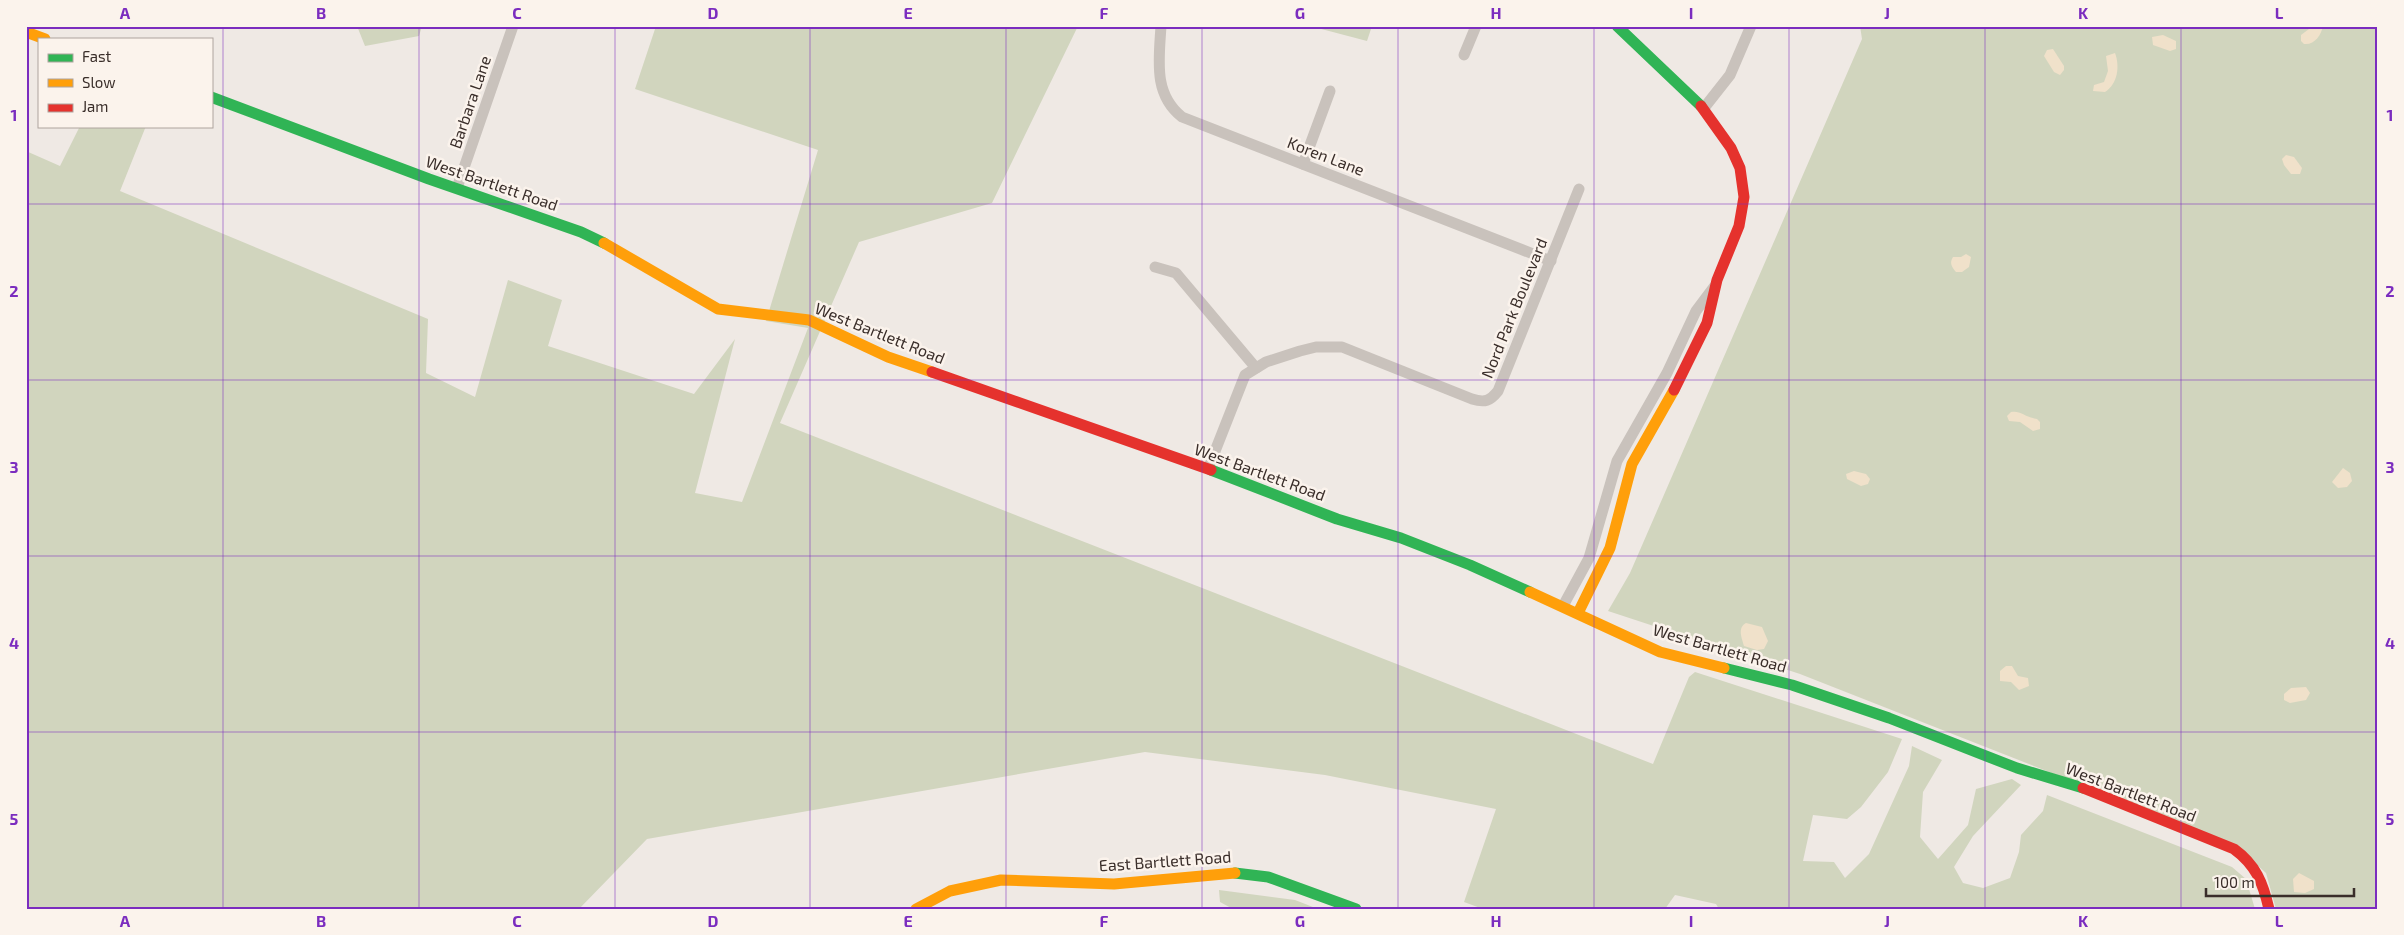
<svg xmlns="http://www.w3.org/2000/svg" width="2404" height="935" font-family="'Exo 2',sans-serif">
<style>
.green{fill:#d1d5be}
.sand{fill:#f0e1ca}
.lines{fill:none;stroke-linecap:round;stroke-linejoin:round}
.street{stroke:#c9c2bc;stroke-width:11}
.fast{stroke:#30b455;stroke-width:11}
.slow{stroke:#ff9f0a;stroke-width:11}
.jam{stroke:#e5322d;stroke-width:11}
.grid{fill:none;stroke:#7b2cbf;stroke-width:1;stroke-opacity:0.55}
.labels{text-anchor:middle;stroke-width:5;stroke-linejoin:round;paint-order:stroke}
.street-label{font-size:16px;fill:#3a2e2a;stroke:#fbf3ec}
.neatline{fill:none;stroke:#7b2cbf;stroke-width:2}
.grid-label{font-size:16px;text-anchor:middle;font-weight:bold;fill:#7b2cbf}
</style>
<rect width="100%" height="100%" fill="#efe9e4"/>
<g class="green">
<polygon points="357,26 422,26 419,36 365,46"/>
<polygon points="656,26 1078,26 992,203 859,242 780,423 1653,764 1689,677 1695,672 1902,739 1888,772 1861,807 1847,819 1813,815 1803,861 1834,862 1845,878 1869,854 1909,766 1912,746 1942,760 1923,792 1920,837 1938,859 1968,825 1976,789 2012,779 2021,785 1973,836 1954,867 1963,883 1983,888 2010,878 2019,852 2021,835 2043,811 2047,795 2232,867 2246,879 2255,909 1719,909 1716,904 1675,895 1665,909 1483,909 1464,902 1496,809 1325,775 1145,752 647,839 579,909 26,909 26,151 60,166 80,126 146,126 120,191 428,319 426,373 475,397 508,280 562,300 548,346 694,394 735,339 695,493 742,502 808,328 766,321 818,150 635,89"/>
<polygon points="1310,26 1372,26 1367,41"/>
<polygon points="1860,26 2378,26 2378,909 2276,909 2266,873 2235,845 1800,674 1608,611 1630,573 1862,39"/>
<polygon points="1219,890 1295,900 1318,909 1233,909 1220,902"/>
</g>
<g class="sand">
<path d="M2313 26H2323C2321 35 2315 45 2304 44L2301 41V35Z"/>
<polygon points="2163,35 2176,41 2176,49 2170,51 2153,45 2152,37"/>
<polygon points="2053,49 2064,66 2064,70 2060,75 2054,72 2044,56 2047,50"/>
<path d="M2115 53C2120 66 2118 84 2105 92L2093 91 2094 85 2104 82 2108 71 2106 56Z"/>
<polygon points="2286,155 2294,157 2302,168 2300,174 2291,174 2284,165 2282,159"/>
<path d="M1966 254 1971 257 1969 267 1962 272H1956C1952 267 1949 263 1953 257H1961Z"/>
<path d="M2011 412C2020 410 2025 417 2037 419L2040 422V429L2033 431 2020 422 2009 421 2007 416Z"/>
<polygon points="2343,468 2350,473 2352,481 2347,487 2338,488 2332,482"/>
<polygon points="1854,471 1866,474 1870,479 1868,484 1861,486 1847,479 1846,474"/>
<path d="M1746 623 1762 627 1768 641 1764 649 1757 650 1744 646C1742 638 1737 628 1746 623Z"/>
<polygon points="2012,666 2018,676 2028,678 2029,686 2019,690 2011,682 2000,681 2000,671 2006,666"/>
<polygon points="2306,687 2310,693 2306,700 2290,703 2284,700 2284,694 2291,688"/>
<polygon points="2299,873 2314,881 2314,889 2305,893 2294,892 2293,879"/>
</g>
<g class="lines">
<g class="street">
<path d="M1161 26C1159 60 1153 94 1182 117L1551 261"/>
<polyline points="1464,55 1476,26"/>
<polyline points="1704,108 1730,75 1751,26"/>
<polyline points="1303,164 1330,91"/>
<polyline points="457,188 513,26"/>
<polyline points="1155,267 1176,273 1256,368"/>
<path d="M1208 469 1245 375 1266 362 1300 351 1316 347H1342L1472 399C1485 403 1490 401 1498 391L1579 189"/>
<polyline points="1563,606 1589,558 1617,461 1667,373 1696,311 1714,287"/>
</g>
<g class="fast">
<polyline points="1617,26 1701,106"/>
<polyline points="211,97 429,179 581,232 604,243"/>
<polyline points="1211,470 1337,519 1401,538 1470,565 1530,592"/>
<polyline points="1724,668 1792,685 1889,718 2017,768 2083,788"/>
<polyline points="1235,873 1268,877 1356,909"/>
</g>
<g class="slow">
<polyline points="26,32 45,39"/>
<polyline points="604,243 718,309 809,320 888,357 932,372"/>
<polyline points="1530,592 1660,652 1724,668"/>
<polyline points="1578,613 1610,548 1632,464 1674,390"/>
<polyline points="916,909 950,891 1001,880 1114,884 1235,873"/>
</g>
<g class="jam">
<polyline points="932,372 1211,470"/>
<polyline points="1674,390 1707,323 1717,280 1739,226 1744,197 1740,168 1731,148 1701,106"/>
<path d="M2083 788 2234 849C2256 865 2263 883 2269 909"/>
</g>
</g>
<path class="grid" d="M223 26V909M419 26V909M615 26V909M810 26V909M1006 26V909M1202 26V909M1398 26V909M1594 26V909M1789 26V909M1985 26V909M2181 26V909M26 204H2378M26 380H2378M26 556H2378M26 732H2378"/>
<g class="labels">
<g class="street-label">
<text transform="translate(470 102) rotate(-71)" y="6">Barbara Lane</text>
<text transform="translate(1326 156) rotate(21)" y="6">Koren Lane</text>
<text transform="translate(492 183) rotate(19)" y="6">West Bartlett Road</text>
<text transform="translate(1514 308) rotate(-68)" y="6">Nord Park Boulevard</text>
<text transform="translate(880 333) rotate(22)" y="6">West Bartlett Road</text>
<text transform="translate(1260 472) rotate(20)" y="6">West Bartlett Road</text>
<text transform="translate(1720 648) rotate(16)" y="6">West Bartlett Road</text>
<text transform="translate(2131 792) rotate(21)" y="6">West Bartlett Road</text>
<text transform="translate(1165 861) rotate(-4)" y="6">East Bartlett Road</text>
</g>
</g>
<rect width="2404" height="935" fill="none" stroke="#fbf3ec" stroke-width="55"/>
<rect x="38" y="38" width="175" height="90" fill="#fbf3ec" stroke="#aea49e"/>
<rect x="48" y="54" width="25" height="8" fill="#30b455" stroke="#aea49e"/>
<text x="82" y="62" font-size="15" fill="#3a2e2a">Fast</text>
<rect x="48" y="79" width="25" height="8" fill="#ff9f0a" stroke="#aea49e"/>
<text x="82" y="88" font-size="15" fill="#3a2e2a">Slow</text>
<rect x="48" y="104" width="25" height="8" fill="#e5322d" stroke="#aea49e"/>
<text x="82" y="112" font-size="15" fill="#3a2e2a">Jam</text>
<path d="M2206 888v8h148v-8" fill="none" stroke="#3a2e2a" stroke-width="2.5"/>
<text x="2214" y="888" font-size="15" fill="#3a2e2a" stroke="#fbf3ec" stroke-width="4" paint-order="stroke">100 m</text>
<rect x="28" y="28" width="2348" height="880" class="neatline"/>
<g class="grid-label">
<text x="125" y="19">A</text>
<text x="321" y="19">B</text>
<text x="517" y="19">C</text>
<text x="713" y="19">D</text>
<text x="908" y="19">E</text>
<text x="1104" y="19">F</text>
<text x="1300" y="19">G</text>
<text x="1496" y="19">H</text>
<text x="1691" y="19">I</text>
<text x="1887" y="19">J</text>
<text x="2083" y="19">K</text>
<text x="2279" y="19">L</text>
<text x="14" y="121">1</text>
<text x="2390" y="121">1</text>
<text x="14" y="297">2</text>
<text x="2390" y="297">2</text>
<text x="14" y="473">3</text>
<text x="2390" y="473">3</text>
<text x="14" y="649">4</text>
<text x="2390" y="649">4</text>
<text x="14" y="825">5</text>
<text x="2390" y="825">5</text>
<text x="125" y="927">A</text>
<text x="321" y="927">B</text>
<text x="517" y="927">C</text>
<text x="713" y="927">D</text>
<text x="908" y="927">E</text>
<text x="1104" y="927">F</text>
<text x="1300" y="927">G</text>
<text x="1496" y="927">H</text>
<text x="1691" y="927">I</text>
<text x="1887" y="927">J</text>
<text x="2083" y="927">K</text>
<text x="2279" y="927">L</text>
</g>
</svg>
